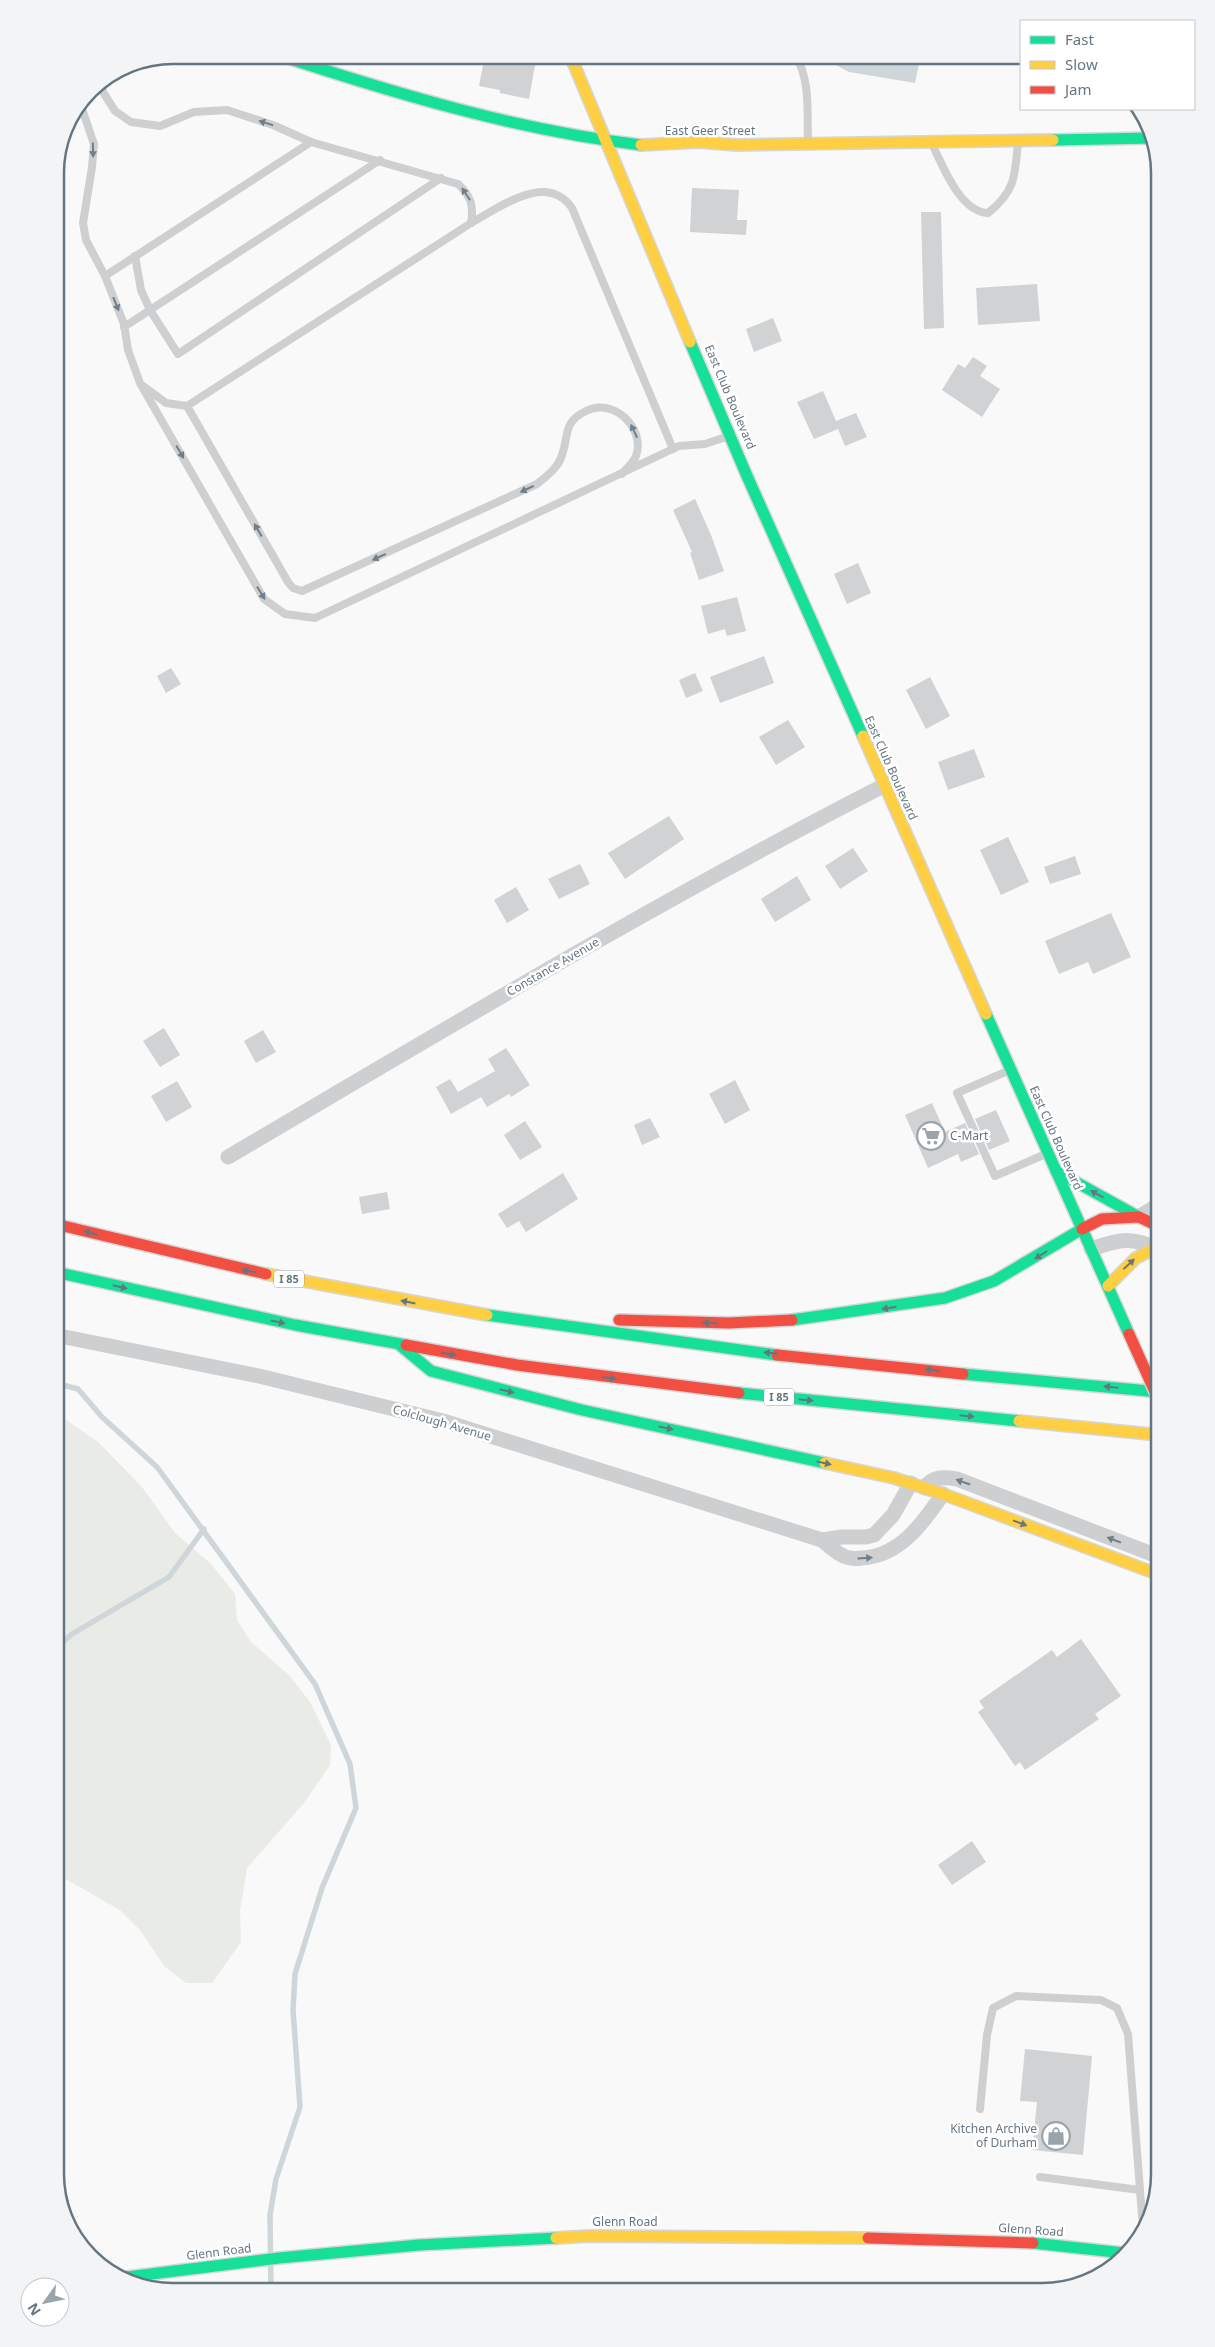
<svg xmlns="http://www.w3.org/2000/svg" width="1215" height="2347" font-family="'Noto Sans',sans-serif">
<style>
.green{fill:#e8ebe6}
.water{fill:#ced6d9}
.lines{fill:none;stroke-linecap:round;stroke-linejoin:round}
.stream{stroke:#ced6d9;stroke-width:5.5}
.building{fill:#d0d2d3}
.fast-casing{stroke:#d5d6d7;stroke-width:14}
.slow-casing{stroke:#d5d6d7;stroke-width:14}
.jam-casing{stroke:#d5d6d7;stroke-width:14}
.lane{stroke:#cecfd0;stroke-width:8}
.street{stroke:#cecfd0;stroke-width:15}
.fast{stroke:#16e098;stroke-width:11}
.slow{stroke:#ffcf43;stroke-width:11}
.jam{stroke:#f24e42;stroke-width:11}
.jam-bridge-casing{stroke:#d5d6d7;stroke-width:14;stroke-linecap:butt}
.jam-bridge{stroke:#f24e42;stroke-width:11}
.oneway{fill:#707f8b}
.oneway2{fill:#657683}
.labels{text-anchor:middle;stroke-width:5;stroke-linejoin:round;paint-order:stroke}
.shield{fill:#fff;stroke:#939fa8;stroke-width:1}
.shield-label{font-size:11px;font-weight:bold;fill:#657683}
.street-label{font-size:12px;fill:#657683;stroke:#fff}
.poi-label{font-size:12px;fill:#657683;stroke:#fff;text-anchor:start}
.rim{fill:none;stroke:#657683;stroke-width:2.5}
</style>
<rect width="100%" height="100%" fill="#f9f9f9"/>
<polygon class="green" points="55,1412 98,1442 142,1487 175,1533 211,1564 235,1594 237,1620 250,1641 289,1675 310,1702 331,1745 330,1765 304,1803 247,1868 240,1910 241,1942 212,1983 186,1983 164,1966 141,1931 120,1910 55,1873"/>
<polygon class="water" points="836,55 921,55 915,83 849,72 832,63"/>
<g class="lines">
<g class="stream">
<polyline points="55,1383 78,1389 102,1417 157,1467 315,1684 350,1764 356,1808 322,1888 295,1974 293,2010 300,2107 276,2179 270,2215 271,2292"/>
<polyline points="55,1649 72,1634 169,1577 204,1529"/>
</g>
</g>
<g class="building">
<polygon points="485,55 537,55 529,99 500,93 500,90 479,86"/>
<polygon points="692,188 739,190 737,220 747,220 746,235 690,232"/>
<polygon points="921,212 941,212 944,328 924,329"/>
<polygon points="1037,284 1040,321 978,325 976,288"/>
<polygon points="773,318 782,341 754,352 746,329"/>
<polygon points="973,357 987,366 980,376 1000,389 982,417 942,390 958,364 965,368"/>
<polygon points="823,391 836,421 856,413 867,437 845,446 838,429 814,439 797,402"/>
<polygon points="695,499 711,535 724,571 699,580 690,553 692,552 673,510"/>
<polygon points="858,563 871,593 847,604 834,574"/>
<polygon points="737,597 746,631 727,636 725,629 708,634 701,606"/>
<polygon points="764,656 774,683 720,703 710,677"/>
<polygon points="171,668 181,684 166,693 157,676"/>
<polygon points="695,673 703,691 686,698 679,680"/>
<polygon points="930,677 950,716 926,729 906,690"/>
<polygon points="788,720 805,747 776,765 759,737"/>
<polygon points="974,749 985,777 948,790 938,762"/>
<polygon points="669,816 684,839 625,879 608,853"/>
<polygon points="1008,837 1029,882 1001,895 980,850"/>
<polygon points="853,848 868,871 840,889 825,866"/>
<polygon points="1075,856 1081,874 1050,884 1044,867"/>
<polygon points="580,864 590,884 559,899 548,879"/>
<polygon points="797,876 811,900 775,922 761,899"/>
<polygon points="516,887 529,910 507,923 494,900"/>
<polygon points="1111,913 1131,957 1093,974 1088,962 1059,974 1045,941"/>
<polygon points="164,1028 180,1055 160,1067 143,1041"/>
<polygon points="263,1030 276,1052 256,1063 244,1041"/>
<polygon points="506,1048 530,1085 511,1097 509,1094 487,1107 481,1097 451,1114 436,1087 450,1079 458,1092 495,1071 488,1059"/>
<polygon points="735,1080 750,1110 725,1124 709,1094"/>
<polygon points="177,1081 192,1107 166,1122 151,1096"/>
<polygon points="932,1103 945,1132 965,1123 979,1154 961,1162 958,1154 928,1168 905,1115"/>
<polygon points="996,1110 1010,1141 989,1150 975,1119"/>
<polygon points="650,1118 660,1137 642,1145 634,1125"/>
<polygon points="525,1121 542,1147 520,1160 504,1135"/>
<polygon points="563,1173 578,1199 526,1232 519,1221 507,1228 498,1214"/>
<polygon points="387,1192 390,1209 362,1214 359,1197"/>
<polygon points="1081,1639 1121,1696 1095,1714 1099,1719 1025,1770 1020,1762 1015,1766 978,1712 984,1708 979,1701 1052,1650 1057,1657"/>
<polygon points="972,1841 986,1862 952,1885 938,1865"/>
<polygon points="1025,2049 1092,2056 1083,2155 1032,2150 1037,2102 1020,2101"/>
</g>
<g class="lines">
<defs>
<g id="fast">
<path d="M278 55C397 94 517 130 641 145"/>
<polyline points="1053,140 1153,138"/>
<polyline points="690,342 747,476 863,736"/>
<polyline points="986,1014 1129,1334"/>
<polyline points="1056,1171 1139,1217"/>
<polyline points="55,1272 295,1325 406,1345"/>
<polyline points="487,1315 777,1355"/>
<polyline points="792,1320 945,1298 994,1281 1082,1229"/>
<polyline points="401,1346 431,1371 582,1410 825,1463"/>
<polyline points="963,1374 1160,1392"/>
<polyline points="739,1393 1019,1421"/>
<polyline points="1033,2243 1124,2253"/>
<polyline points="127,2277 279,2258 419,2245 556,2238"/>
</g>
<g id="slow">
<polyline points="570,55 690,342"/>
<polyline points="641,145 698,142 738,145 1053,140"/>
<polyline points="863,736 986,1014"/>
<polyline points="266,1274 487,1315"/>
<polyline points="1108,1286 1136,1258 1155,1248"/>
<polyline points="1019,1421 1160,1435"/>
<polyline points="825,1463 894,1478 943,1494 1160,1575"/>
<polyline points="556,2238 589,2236 868,2238"/>
</g>
<g id="jam">
<polyline points="1139,1217 1160,1227"/>
<polyline points="55,1224 266,1274"/>
<polyline points="1082,1229 1102,1219 1138,1217"/>
<polyline points="619,1320 729,1323 792,1320"/>
<polyline points="406,1345 517,1365 739,1393"/>
<polyline points="777,1355 963,1374"/>
<polyline points="868,2238 1033,2243"/>
</g>
</defs>
<use href="#fast" class="fast-casing"/>
<use href="#slow" class="slow-casing"/>
<use href="#jam" class="jam-casing"/>
<g class="lane">
<path d="M795 55C811 79 807 115 808 143"/>
<path d="M102 81 103 92 115 111 131 122 160 126 194 112 227 110 273 125 311 142 458 184C471 196 474 206 471 223"/>
<polyline points="80,103 94,144 92,167 83,223 86,240 105,276 124,324 128,350 140,383 264,599 285,614 315,618 679,446 705,444 729,436"/>
<path d="M932 144C943 166 960 212 988 213 1016 191 1015 175 1018 141"/>
<polyline points="135,256 141,290 150,310 380,160"/>
<polyline points="105,276 311,142"/>
<polyline points="124,327 150,310 178,354 441,178"/>
<polyline points="143,386 166,403 187,406"/>
<path d="M622 474C626 469 634 462 636 456 646 428 613 397 586 411 563 422 569 435 562 455 558 468 548 475 537 484L302 591 293 588 288 582 187 406 471 223C499 208 546 171 572 208L673 449"/>
<polyline points="1010,1070 957,1093 995,1176 1048,1153"/>
<polyline points="980,2109 987,2035 993,2008 1016,1996 1101,2000 1117,2008 1128,2034 1143,2229"/>
<polyline points="1040,2177 1140,2190"/>
</g>
<g class="street">
<path d="M228 1157C444 1030 660 900 883 786"/>
<polyline points="1139,1217 1160,1204"/>
<path d="M1091 1249C1121 1239 1131 1236 1160 1250"/>
<path d="M55 1335 259 1376 443 1421 822 1540C828 1545 833 1550 840 1554 846 1558 855 1559 862 1558 900 1556 923 1523 943 1494"/>
<path d="M925 1488C932 1476 944 1477 957 1479L1160 1557"/>
<polyline points="822,1540 842,1537 866,1537 874,1535 893,1515 911,1483"/>
</g>
<use href="#fast" class="fast"/>
<use href="#slow" class="slow"/>
<use href="#jam" class="jam"/>
<defs>
<polyline id="jam-bridge" points="1129,1334 1160,1403"/>
</defs>
<use href="#jam-bridge" class="jam-bridge-casing"/>
<use href="#jam-bridge" class="jam-bridge"/>
</g>
<defs><path id="oneway-solid" d="M-6-.8H1V-3.2L6.5 0L1 3.2V.8H-6Z" transform="scale(1.25)"/></defs>
<g class="oneway">
<use href="#oneway-solid" transform="translate(266 123) rotate(-162)"/>
<use href="#oneway-solid" transform="translate(93 150) rotate(89)"/>
<use href="#oneway-solid" transform="translate(466 194) rotate(-123)"/>
<use href="#oneway-solid" transform="translate(116 304) rotate(68)"/>
<use href="#oneway-solid" transform="translate(634 431) rotate(-115)"/>
<use href="#oneway-solid" transform="translate(180 452) rotate(60)"/>
<use href="#oneway-solid" transform="translate(527 489) rotate(155)"/>
<use href="#oneway-solid" transform="translate(258 530) rotate(-120)"/>
<use href="#oneway-solid" transform="translate(379 557) rotate(155)"/>
<use href="#oneway-solid" transform="translate(261 593) rotate(58)"/>
<use href="#oneway-solid" transform="translate(963 1482) rotate(-161)"/>
<use href="#oneway-solid" transform="translate(1114 1540) rotate(-159)"/>
<use href="#oneway-solid" transform="translate(865 1558) rotate(-4)"/>
</g>
<g class="oneway2">
<use href="#oneway-solid" transform="translate(1097 1194) rotate(-151)"/>
<use href="#oneway-solid" transform="translate(91 1233) rotate(-165)"/>
<use href="#oneway-solid" transform="translate(1041 1255) rotate(148)"/>
<use href="#oneway-solid" transform="translate(1129 1264) rotate(-43)"/>
<use href="#oneway-solid" transform="translate(249 1271) rotate(-168)"/>
<use href="#oneway-solid" transform="translate(120 1287) rotate(13)"/>
<use href="#oneway-solid" transform="translate(408 1302) rotate(-169)"/>
<use href="#oneway-solid" transform="translate(889 1308) rotate(171)"/>
<use href="#oneway-solid" transform="translate(278 1322) rotate(12)"/>
<use href="#oneway-solid" transform="translate(710 1323) rotate(-179)"/>
<use href="#oneway-solid" transform="translate(771 1353) rotate(-174)"/>
<use href="#oneway-solid" transform="translate(449 1354) rotate(10)"/>
<use href="#oneway-solid" transform="translate(932 1370) rotate(-174)"/>
<use href="#oneway-solid" transform="translate(609 1378) rotate(7)"/>
<use href="#oneway-solid" transform="translate(1111 1387) rotate(-175)"/>
<use href="#oneway-solid" transform="translate(507 1391) rotate(14)"/>
<use href="#oneway-solid" transform="translate(806 1400) rotate(6)"/>
<use href="#oneway-solid" transform="translate(967 1416) rotate(6)"/>
<use href="#oneway-solid" transform="translate(666 1428) rotate(12)"/>
<use href="#oneway-solid" transform="translate(824 1463) rotate(12)"/>
<use href="#oneway-solid" transform="translate(1020 1523) rotate(21)"/>
</g>
<defs>
<symbol id="supermarket-ring" viewBox="-11 -11 22 22"><circle r="9.5" fill="#fff" stroke="#99a4ac" stroke-width="1.5"/><path d="M-6-5.5h2.5l.6 2H6L4.5 2H-2.5L-4.4-4H-6ZM-1.5 3.2a1.3 1.3 0 1 0 .1 0ZM3 3.2a1.3 1.3 0 1 0 .1 0Z" fill="#99a4ac"/></symbol>
<symbol id="shop-ring" viewBox="-11 -11 22 22"><circle r="9.5" fill="#fff" stroke="#99a4ac" stroke-width="1.5"/><path d="M-5-2.5h2.3a2.7 3.5 0 0 1 5.4 0H5L5.5 6h-11ZM-1.5-2.5h3a1.5 2.3 0 0 0-3 0Z" fill="#99a4ac"/></symbol>
</defs>
<g fill-rule="evenodd">
<use href="#supermarket-ring" x="915" y="1120" width="32" height="32"/>
<use href="#shop-ring" x="1040" y="2120" width="32" height="32"/>
</g>
<g class="labels">
<g class="shield">
<rect x="274" y="1270.5" width="30" height="17" rx="4"/>
<rect x="764" y="1388.5" width="30" height="17" rx="4"/>
</g>
<g class="shield-label">
<text x="289" y="1283">I 85</text>
<text x="779" y="1401">I 85</text>
</g>
<g class="street-label">
<text x="710" y="135">East Geer Street</text>
<text transform="translate(730 397) rotate(67)" y="4">East Club Boulevard</text>
<text transform="translate(891 768) rotate(66)" y="4">East Club Boulevard</text>
<text transform="translate(553 967) rotate(-30)" y="4">Constance Avenue</text>
<text transform="translate(1056 1138) rotate(66)" y="4">East Club Boulevard</text>
<text transform="translate(442 1423) rotate(16)" y="4">Colclough Avenue</text>
<text x="625" y="2226">Glenn Road</text>
<text transform="translate(1031 2230) rotate(4)" y="4">Glenn Road</text>
<text transform="translate(219 2252) rotate(-7)" y="4">Glenn Road</text>
</g>
<g class="poi-label">
<text x="950" y="1140">C-Mart</text>
<text x="1037" y="2133" text-anchor="end">Kitchen Archive<tspan x="1037" dy="14">of Durham</tspan></text>
</g>
</g>
<path d="M0 0H1215V2347H0ZM173 64H1042A109 109 0 0 1 1151 173V2174A109 109 0 0 1 1042 2283H173A109 109 0 0 1 64 2174V173A109 109 0 0 1 173 64Z" fill="#f3f4f5" fill-rule="evenodd"/>
<path class="rim" d="M173 64H1042A109 109 0 0 1 1151 173V2174A109 109 0 0 1 1042 2283H173A109 109 0 0 1 64 2174V173A109 109 0 0 1 173 64Z"/>
<rect x="1020" y="20" width="175" height="90" fill="#ffffff" stroke="#c1c8cd"/>
<rect x="1030" y="36" width="25" height="8" fill="#16e098" stroke="#c1c8cd"/>
<text x="1065" y="45" font-size="15" fill="#657683">Fast</text>
<rect x="1030" y="61" width="25" height="8" fill="#ffcf43" stroke="#c1c8cd"/>
<text x="1065" y="70" font-size="15" fill="#657683">Slow</text>
<rect x="1030" y="86" width="25" height="8" fill="#f24e42" stroke="#c1c8cd"/>
<text x="1065" y="95" font-size="15" fill="#657683">Jam</text>
<g transform="translate(45 2302) rotate(237)"><circle r="24" fill="#ffffff" stroke="#c1c8cd"/>
<path d="M0-4L9 19L0 12L-9 19Z" fill="#99a4ac"/>
<text y="-8" font-size="14" font-weight="bold" text-anchor="middle" fill="#657683">N</text>
</g>
</svg>
